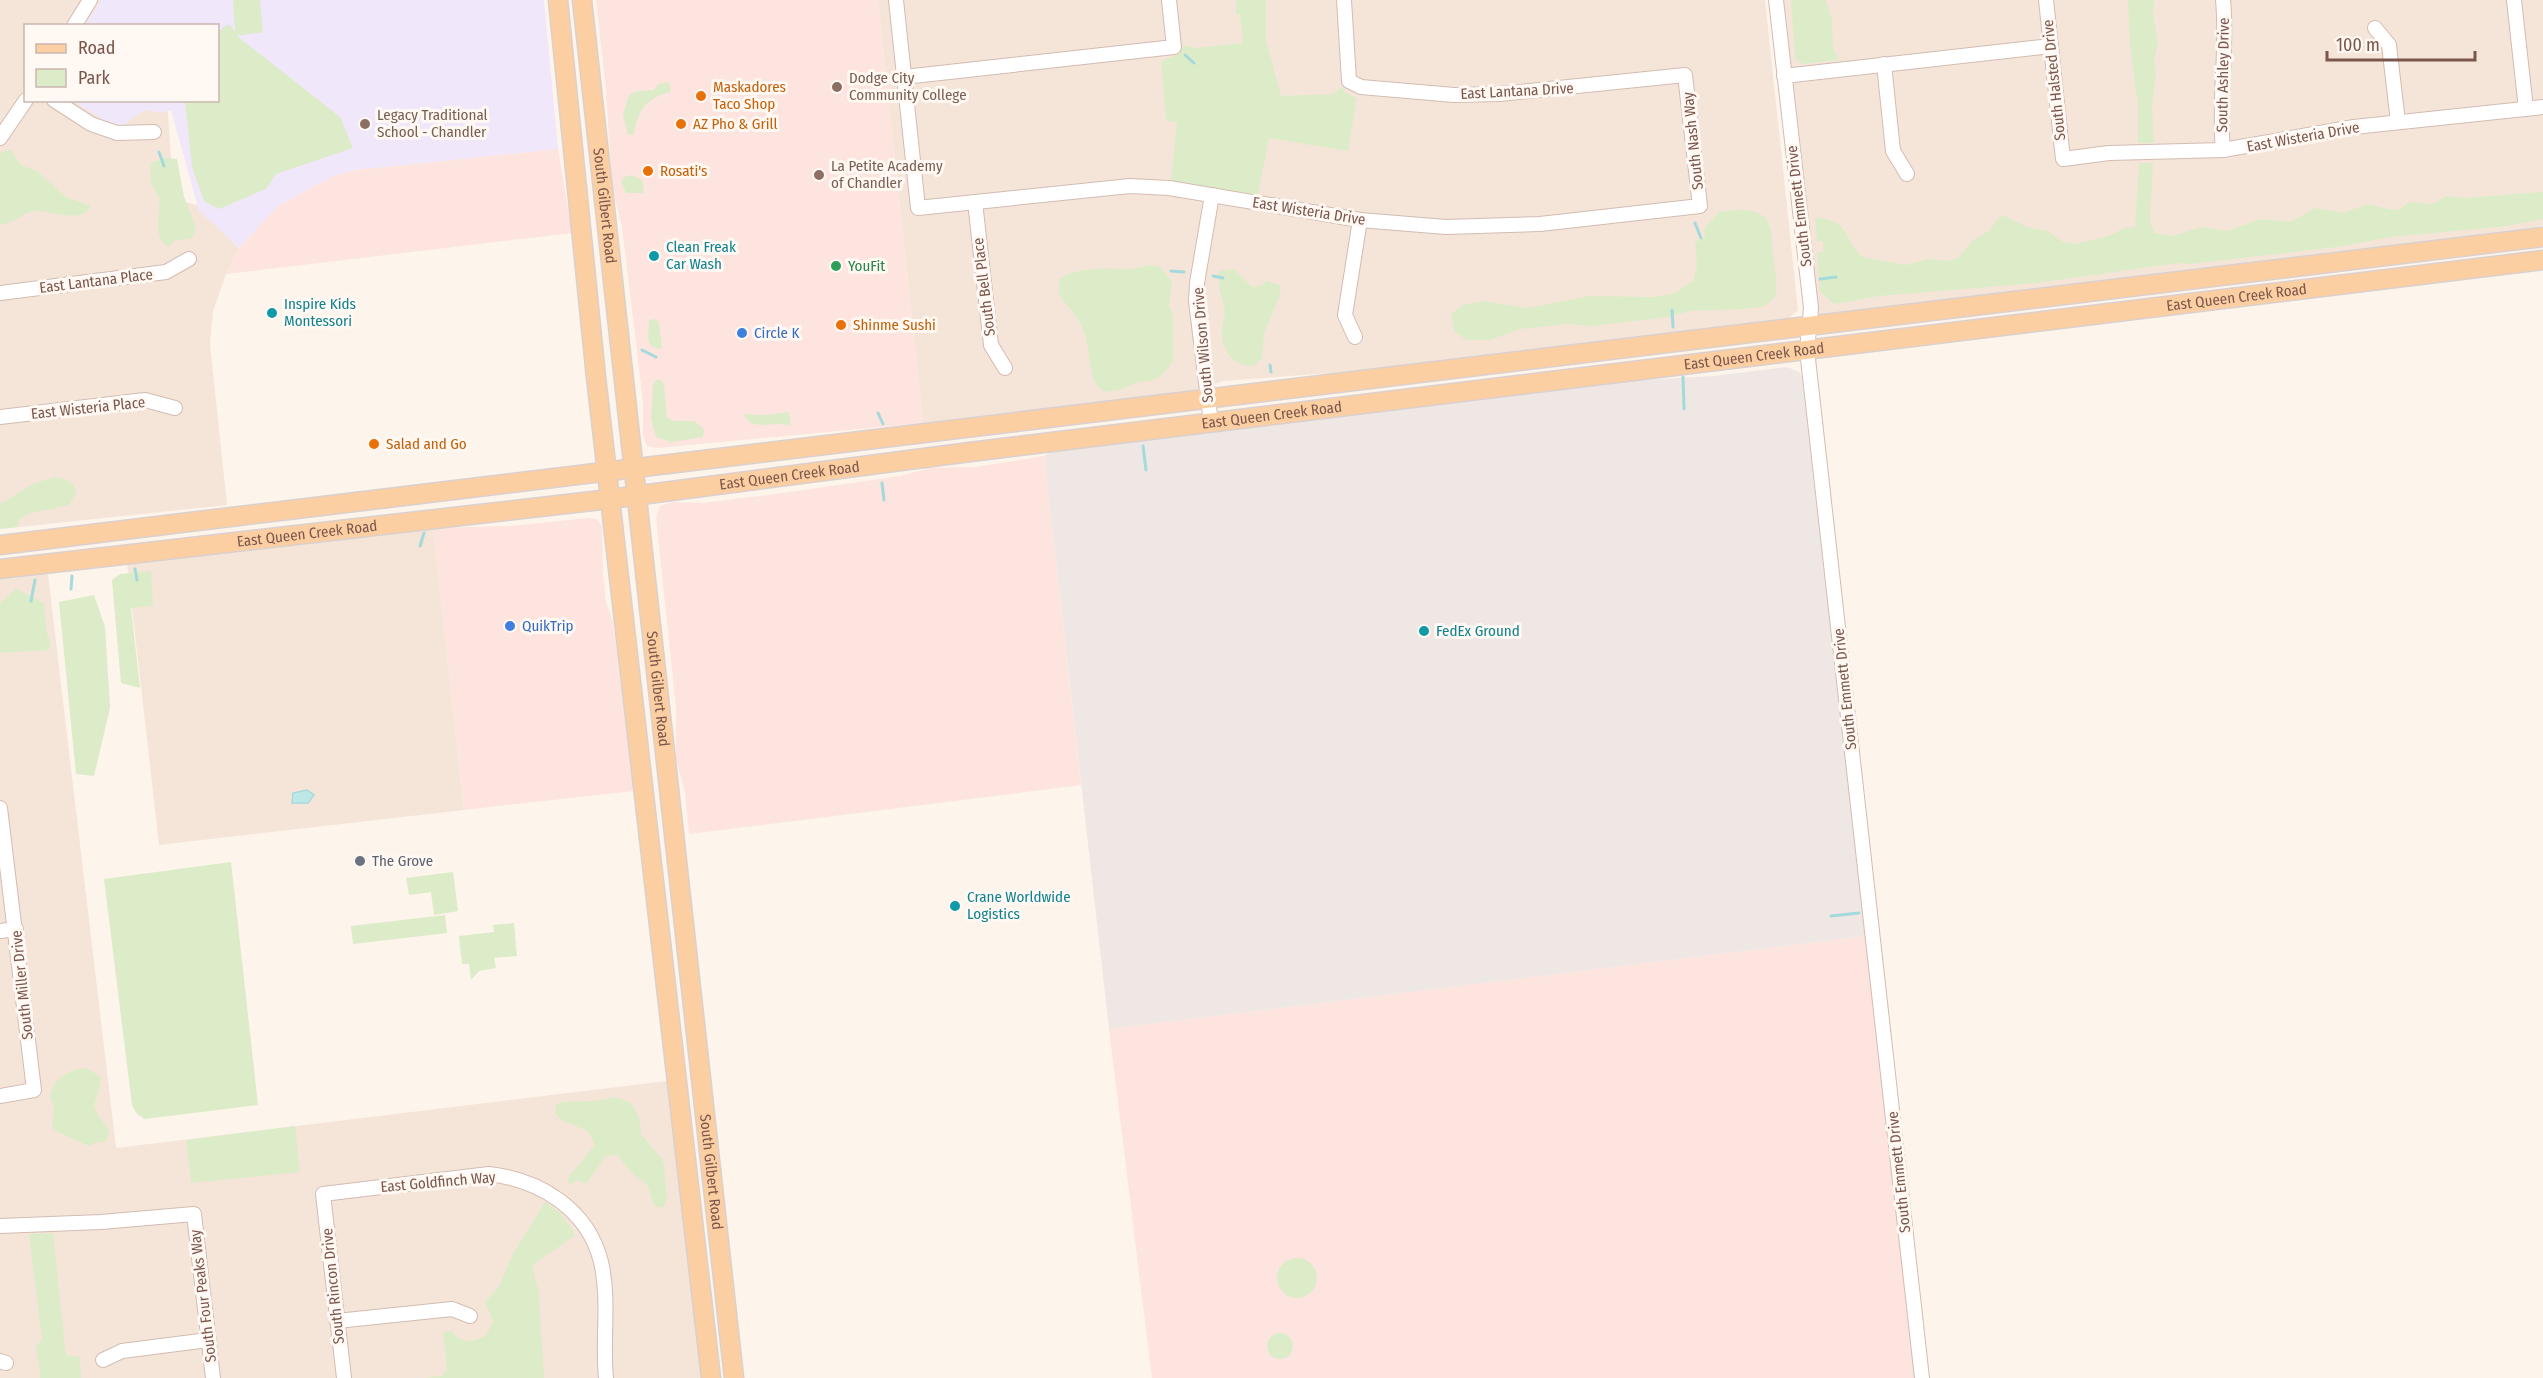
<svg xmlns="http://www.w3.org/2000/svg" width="2543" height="1378" font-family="'Fira Sans Condensed',sans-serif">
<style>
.residential{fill:#f5e5d9}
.commercial{fill:#fde4df}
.industrial{fill:#efe7e4}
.education{fill:#f1e7fa}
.green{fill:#dcecc8}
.water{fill:#bee8e8;stroke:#a4dadb;stroke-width:1.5}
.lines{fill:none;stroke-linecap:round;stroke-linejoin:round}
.stream{stroke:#a4dadb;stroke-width:3}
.minor-casing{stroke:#d3bcb2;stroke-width:16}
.major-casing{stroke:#dad0cd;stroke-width:21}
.minor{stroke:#fff;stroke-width:14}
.major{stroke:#fccfa3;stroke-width:18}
.education-dot{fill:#8d6e63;stroke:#fff8f3;stroke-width:2}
.food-dot{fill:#e8710a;stroke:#fff8f3;stroke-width:2}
.culture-dot{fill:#0f9aa8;stroke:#fff8f3;stroke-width:2}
.leisure-dot{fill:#2e9e5b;stroke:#fff8f3;stroke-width:2}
.shop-dot{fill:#3f7fe0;stroke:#fff8f3;stroke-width:2}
.worship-dot{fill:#6b7280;stroke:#fff8f3;stroke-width:2}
.labels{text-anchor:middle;stroke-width:6;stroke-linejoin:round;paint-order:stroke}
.street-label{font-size:15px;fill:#7a564c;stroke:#fff8f3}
.education-label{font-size:15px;fill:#785e54;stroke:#fff8f3;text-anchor:start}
.food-label{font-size:15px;fill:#c56008;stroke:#fff8f3;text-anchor:start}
.culture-label{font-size:15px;fill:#0d838f;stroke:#fff8f3;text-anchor:start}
.leisure-label{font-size:15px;fill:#27864d;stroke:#fff8f3;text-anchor:start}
.shop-label{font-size:15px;fill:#366cbe;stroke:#fff8f3;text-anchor:start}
.worship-label{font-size:15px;fill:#5b616d;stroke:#fff8f3;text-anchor:start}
</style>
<rect width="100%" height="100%" fill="#fdf4eb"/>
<g class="residential">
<polygon points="0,0 108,0 93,25 26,26 26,100 167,101 174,199 197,205 215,218 239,248 226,274 213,311 210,344 227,505 0,529"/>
<polygon points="878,0 1765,0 1798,310 1789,318 1345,372 1224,381 1190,391 923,423"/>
<polygon points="1778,0 2543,0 2543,226 1815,320"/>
<polygon points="433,528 464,810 159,845 127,564"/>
<polygon points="48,574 116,1148 667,1081 706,1378 0,1378 0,580"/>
</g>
<g class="commercial">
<polygon points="596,0 878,0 923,423 657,448 647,446 643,436 643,401 622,227 612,186 606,90"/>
<polygon points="558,149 572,233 226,274 239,248 278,206 331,177 355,170"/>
<polygon points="1044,456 1081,785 689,834 685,793 676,759 676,708 656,518 660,506 672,502 702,503 769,495 900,476 930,468 976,467"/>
<polygon points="587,518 597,519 602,527 603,574 606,602 613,622 634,791 464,810 433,528 511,526"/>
<polygon points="1865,936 1872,939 1922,1378 1152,1378 1109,1029"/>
</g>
<polygon class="industrial" points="1787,367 1799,372 1802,377 1865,936 1109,1029 1044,456 1051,452 1642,380 1714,376"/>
<polygon class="education" points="101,0 544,0 558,149 355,170 331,177 278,206 239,248 199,211 171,110 160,113 149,110 141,112 121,127 108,123 73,101 218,100 218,26 85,25"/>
<g class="green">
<polygon points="233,0 260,0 263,32 237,36 340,117 353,148 276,174 266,189 219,209 204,201 192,167 185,101 218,100 218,33 225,26 230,25 235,32"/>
<polygon points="1236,0 1266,0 1266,40 1281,96 1332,94 1342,87 1346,93 1357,98 1348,151 1269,138 1258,195 1171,181 1177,122 1166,121 1161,61 1179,54 1184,45 1196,48 1243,43 1240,14 1236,14"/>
<polygon points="1791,0 1826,0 1832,20 1833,48 1839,60 1803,64 1795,58"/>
<polygon points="2128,0 2155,0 2153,13 2158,44 2154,61 2156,71 2152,107 2154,143 2138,143 2138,105 2130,46"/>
<path d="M669 82 671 92C646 98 638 110 634 134L628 135 623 114 629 95 637 91 653 90 659 84Z"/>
<path d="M11 150 21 165 37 171 66 197 91 206C81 225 53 210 36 211 23 212 14 224 0 225V152Z"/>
<path d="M166 158 177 159 184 197 196 227 193 238 174 241 169 247C151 237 161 214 159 197 151 186 148 176 152 162Z"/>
<path d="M2139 163H2153L2150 223 2155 233 2172 236 2202 227 2227 231 2261 219 2290 222 2315 208 2343 213 2368 204 2393 210 2400 209 2409 202 2432 204 2446 196 2465 198 2543 192V219L2507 226 2391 237 2337 247 2191 264 2178 263 2037 283 1879 296 1834 304 1820 292 1817 253 1824 251 1823 241H1817L1815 218C1849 219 1843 237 1862 257L1906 265 1928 259 1949 261 1958 258 1973 240 1990 230 1999 217 2005 216 2027 227 2048 231 2063 242 2075 244 2111 235 2124 228 2135 227Z"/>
<polygon points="632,175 642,180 644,193 626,193 621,182 624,177"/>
<path d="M1739 210C1778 210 1770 234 1774 262 1775 276 1779 286 1774 299L1762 307 1743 309 1690 311 1667 317 1593 326 1567 324 1520 329 1490 340H1466L1454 331 1451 314 1462 305 1482 301 1527 308 1590 296 1654 297 1675 293 1693 281 1697 265 1695 242 1703 239 1706 235 1703 230 1719 212Z"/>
<path d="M1152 265 1160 267 1172 281 1169 304 1173 317V361C1169 366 1164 375 1158 378 1151 382 1143 380 1135 383 1083 411 1095 364 1084 332 1080 318 1066 305 1058 293L1059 279C1076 267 1107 268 1128 269 1136 269 1144 266 1152 265Z"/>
<path d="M1234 269 1252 287 1260 286 1267 281 1280 285V295L1264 333 1262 358 1253 366C1231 366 1220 348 1222 327 1223 322 1225 318 1225 313 1224 297 1216 288 1219 271Z"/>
<polygon points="655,319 659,322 662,348 659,349 651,346 648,339 649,320"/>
<polygon points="656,380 661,380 664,384 667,418 675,421 694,421 704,429 703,437 671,442 656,437 651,419 653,384"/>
<path d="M789 412 791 426C773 419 754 434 743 414L765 415Z"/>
<path d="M54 477C66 478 72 480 77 491L69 505 28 514 19 520 18 527 0 529V504L33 484Z"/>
<polygon points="151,571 153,606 131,608 140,688 121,683 112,580 120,574"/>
<polygon points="16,589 44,603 47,634 51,644 48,650 0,653 0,603"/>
<polygon points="94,595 105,627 110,708 94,776 76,774 59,602"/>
<polygon points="231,862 258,1105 145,1119 137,1114 132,1105 104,879"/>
<polygon points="453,872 458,911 434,915 431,892 409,895 406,878"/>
<polygon points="445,915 447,933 353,944 351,926"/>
<polygon points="514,923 517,956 494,958 496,968 479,971 471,980 469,964 462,964 459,936 494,932 493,925"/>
<path d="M86 1068 101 1077C98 1111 84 1097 110 1131L106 1142H97L89 1146 56 1131 52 1126 54 1108 50 1098C52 1079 68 1070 86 1068Z"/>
<path d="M613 1097C636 1100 640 1115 641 1134L662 1159 664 1166 667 1199 663 1208 654 1206 648 1186 632 1173 617 1155 606 1156 586 1184 577 1180 572 1185 568 1182 569 1176 595 1145 588 1131 561 1120 555 1113 556 1104C565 1099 596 1104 613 1097Z"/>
<polygon points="295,1126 300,1172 191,1183 186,1140"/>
<path d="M545 1202 560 1213 576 1235 532 1265 539 1293 544 1378H422L442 1376 447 1369 443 1332 451 1331C460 1343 476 1344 487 1334L493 1321 485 1302 498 1288 513 1254Z"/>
<path d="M53 1233 66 1355 80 1357 81 1378H40C40 1369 38 1357 35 1348L42 1339 29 1234Z"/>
<circle cx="1297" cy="1278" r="20"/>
<circle cx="1280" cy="1346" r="13"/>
</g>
<polygon class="water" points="307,790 314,795 308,803 292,803 293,793"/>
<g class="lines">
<g class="stream">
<polyline points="1185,55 1194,63"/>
<polyline points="159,152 164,166"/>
<polyline points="1695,223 1701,238"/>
<polyline points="1171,271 1184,272"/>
<polyline points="1213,276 1223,278"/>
<polyline points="1820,279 1836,277"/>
<polyline points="1672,310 1673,327"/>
<polyline points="642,350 656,357"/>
<polyline points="1270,365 1271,372"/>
<polyline points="1683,377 1684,409"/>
<polyline points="878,413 883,424"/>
<polyline points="1143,446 1146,470"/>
<polyline points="882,483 884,500"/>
<polyline points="420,546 424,533"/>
<polyline points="135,569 137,580"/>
<polyline points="71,589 72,576"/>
<polyline points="31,601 35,580"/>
<polyline points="1831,916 1859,913"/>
</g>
<defs>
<g id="minor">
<polyline points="896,0 918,208 1130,186 1169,188 1360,220 1446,227 1540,224 1700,206 1685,75 1500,94 1454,95 1361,87 1349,81 1344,0"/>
<polyline points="1776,0 1811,308 1807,350 1922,1378"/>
<polyline points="2046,0 2063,159 2109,153 2223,150 2354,127 2543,107"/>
<polyline points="2514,0 2526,109"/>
<polyline points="74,26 90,0"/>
<polyline points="2375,28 2389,45 2398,122"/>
<polyline points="1884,64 1893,151 1907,174"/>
<polyline points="1784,76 2051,46"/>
<polyline points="904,77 1174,47 1169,0"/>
<polyline points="54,100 91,124 117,133 154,132"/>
<polyline points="0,138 26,100"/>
<path d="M2223 150C2218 100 2228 50 2223 0"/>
<polyline points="975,202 991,345 1005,368"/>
<polyline points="0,293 166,272 189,259"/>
<polyline points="1355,337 1345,315 1360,220"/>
<polyline points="0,417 145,400 175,408"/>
<polyline points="1211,423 1196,301 1197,283 1212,195"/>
<polyline points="0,808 34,1090 0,1096"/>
<polyline points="0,931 16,929"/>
<polyline points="0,1226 101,1222 194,1214 213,1378"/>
<polyline points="337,1321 452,1309 470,1316"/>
<polyline points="103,1360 122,1351 208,1340"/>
<polyline points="0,1361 6,1363"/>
<path d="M344 1378 323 1194 489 1174C540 1180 588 1209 601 1262 610 1300 602 1340 606 1378"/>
</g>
<g id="major">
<polyline points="558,0 596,377 711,1378"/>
<path id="s1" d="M582 0 734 1378"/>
<polyline points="0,545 2543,237"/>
<path id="s2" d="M0 569 610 499 970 452 2543 260"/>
</g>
</defs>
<use href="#minor" class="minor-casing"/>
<use href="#major" class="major-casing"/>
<use href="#minor" class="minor"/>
<use href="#major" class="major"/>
</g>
<g class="education-dot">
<circle cx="837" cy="87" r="6"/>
<circle cx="365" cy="124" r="6"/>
<circle cx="819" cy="175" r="6"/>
</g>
<g class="food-dot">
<circle cx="701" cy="96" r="6"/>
<circle cx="681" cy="124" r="6"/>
<circle cx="648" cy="171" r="6"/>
<circle cx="841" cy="325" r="6"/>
<circle cx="374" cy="444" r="6"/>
</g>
<g class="culture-dot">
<circle cx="654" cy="256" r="6"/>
<circle cx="272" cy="313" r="6"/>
<circle cx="1424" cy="631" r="6"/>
<circle cx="955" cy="906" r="6"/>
</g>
<circle class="leisure-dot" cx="836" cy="266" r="6"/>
<g class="shop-dot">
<circle cx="742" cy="333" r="6"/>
<circle cx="510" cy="626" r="6"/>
</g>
<circle class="worship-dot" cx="360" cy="861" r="6"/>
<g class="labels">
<g class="street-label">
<text transform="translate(2223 75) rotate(-89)" y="5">South Ashley Drive</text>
<text transform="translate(2054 80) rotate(-96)" y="5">South Halsted Drive</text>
<text transform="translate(1517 91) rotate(-3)" y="5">East Lantana Drive</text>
<text transform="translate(2303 137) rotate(-10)" y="5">East Wisteria Drive</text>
<text transform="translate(1693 141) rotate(-96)" y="5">South Nash Way</text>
<text dy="5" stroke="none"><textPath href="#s1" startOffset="207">South Gilbert Road</textPath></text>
<text transform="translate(1799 206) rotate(-97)" y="5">South Emmett Drive</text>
<text transform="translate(1309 211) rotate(9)" y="5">East Wisteria Drive</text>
<text transform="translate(96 281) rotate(-7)" y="5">East Lantana Place</text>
<text transform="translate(984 287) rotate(-97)" y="5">South Bell Place</text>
<text dy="5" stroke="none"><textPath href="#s2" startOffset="2253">East Queen Creek Road</textPath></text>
<text transform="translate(1203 345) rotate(-95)" y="5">South Wilson Drive</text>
<text dy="5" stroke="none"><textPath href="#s2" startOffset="1767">East Queen Creek Road</textPath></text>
<text transform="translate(88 408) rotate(-6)" y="5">East Wisteria Place</text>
<text dy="5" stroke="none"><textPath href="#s2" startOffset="1281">East Queen Creek Road</textPath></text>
<text dy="5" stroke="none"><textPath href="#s2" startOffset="795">East Queen Creek Road</textPath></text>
<text dy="5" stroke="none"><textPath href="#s2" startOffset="309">East Queen Creek Road</textPath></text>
<text dy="5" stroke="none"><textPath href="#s1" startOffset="693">South Gilbert Road</textPath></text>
<text transform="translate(1845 689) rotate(-96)" y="5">South Emmett Drive</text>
<text transform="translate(22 985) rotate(-96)" y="5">South Miller Drive</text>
<text dy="5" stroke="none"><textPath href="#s1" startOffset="1179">South Gilbert Road</textPath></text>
<text transform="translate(1899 1172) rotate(-96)" y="5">South Emmett Drive</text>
<text transform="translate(438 1182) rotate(-5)" y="5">East Goldfinch Way</text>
<text transform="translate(333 1286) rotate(-96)" y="5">South Rincon Drive</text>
<text transform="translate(203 1296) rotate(-97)" y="5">South Four Peaks Way</text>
</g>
<g class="education-label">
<text x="849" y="83">Dodge City<tspan x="849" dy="17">Community College</tspan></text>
<text x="377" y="120">Legacy Traditional<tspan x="377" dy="17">School - Chandler</tspan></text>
<text x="831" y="171">La Petite Academy<tspan x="831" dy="17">of Chandler</tspan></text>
</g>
<g class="food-label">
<text x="713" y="92">Maskadores<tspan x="713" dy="17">Taco Shop</tspan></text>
<text x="693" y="129">AZ Pho &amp; Grill</text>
<text x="660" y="176">Rosati's</text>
<text x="853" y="330">Shinme Sushi</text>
<text x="386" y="449">Salad and Go</text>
</g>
<g class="culture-label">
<text x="666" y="252">Clean Freak<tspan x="666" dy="17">Car Wash</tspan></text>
<text x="284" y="309">Inspire Kids<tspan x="284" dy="17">Montessori</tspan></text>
<text x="1436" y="636">FedEx Ground</text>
<text x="967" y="902">Crane Worldwide<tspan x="967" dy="17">Logistics</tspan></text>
</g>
<g class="leisure-label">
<text x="848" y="271">YouFit</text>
</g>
<g class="shop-label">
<text x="754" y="338">Circle K</text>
<text x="522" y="631">QuikTrip</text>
</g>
<g class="worship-label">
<text x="372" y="866">The Grove</text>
</g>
</g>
<rect x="24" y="24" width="195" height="78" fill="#fff8f3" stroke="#cab7b0" stroke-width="1.5"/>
<rect x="36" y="44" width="30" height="9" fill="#fccfa3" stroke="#cab7b0" stroke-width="1.5"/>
<text x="78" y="54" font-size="18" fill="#7a564c">Road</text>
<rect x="36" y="69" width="30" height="18" fill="#dcecc8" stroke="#cab7b0" stroke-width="1.5"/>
<text x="78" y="84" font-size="18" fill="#7a564c">Park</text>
<path d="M2327 51v9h148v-9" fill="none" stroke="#7a564c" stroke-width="3"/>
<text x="2336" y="51" font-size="18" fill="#7a564c" stroke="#fff8f3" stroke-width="4.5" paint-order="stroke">100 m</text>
</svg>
